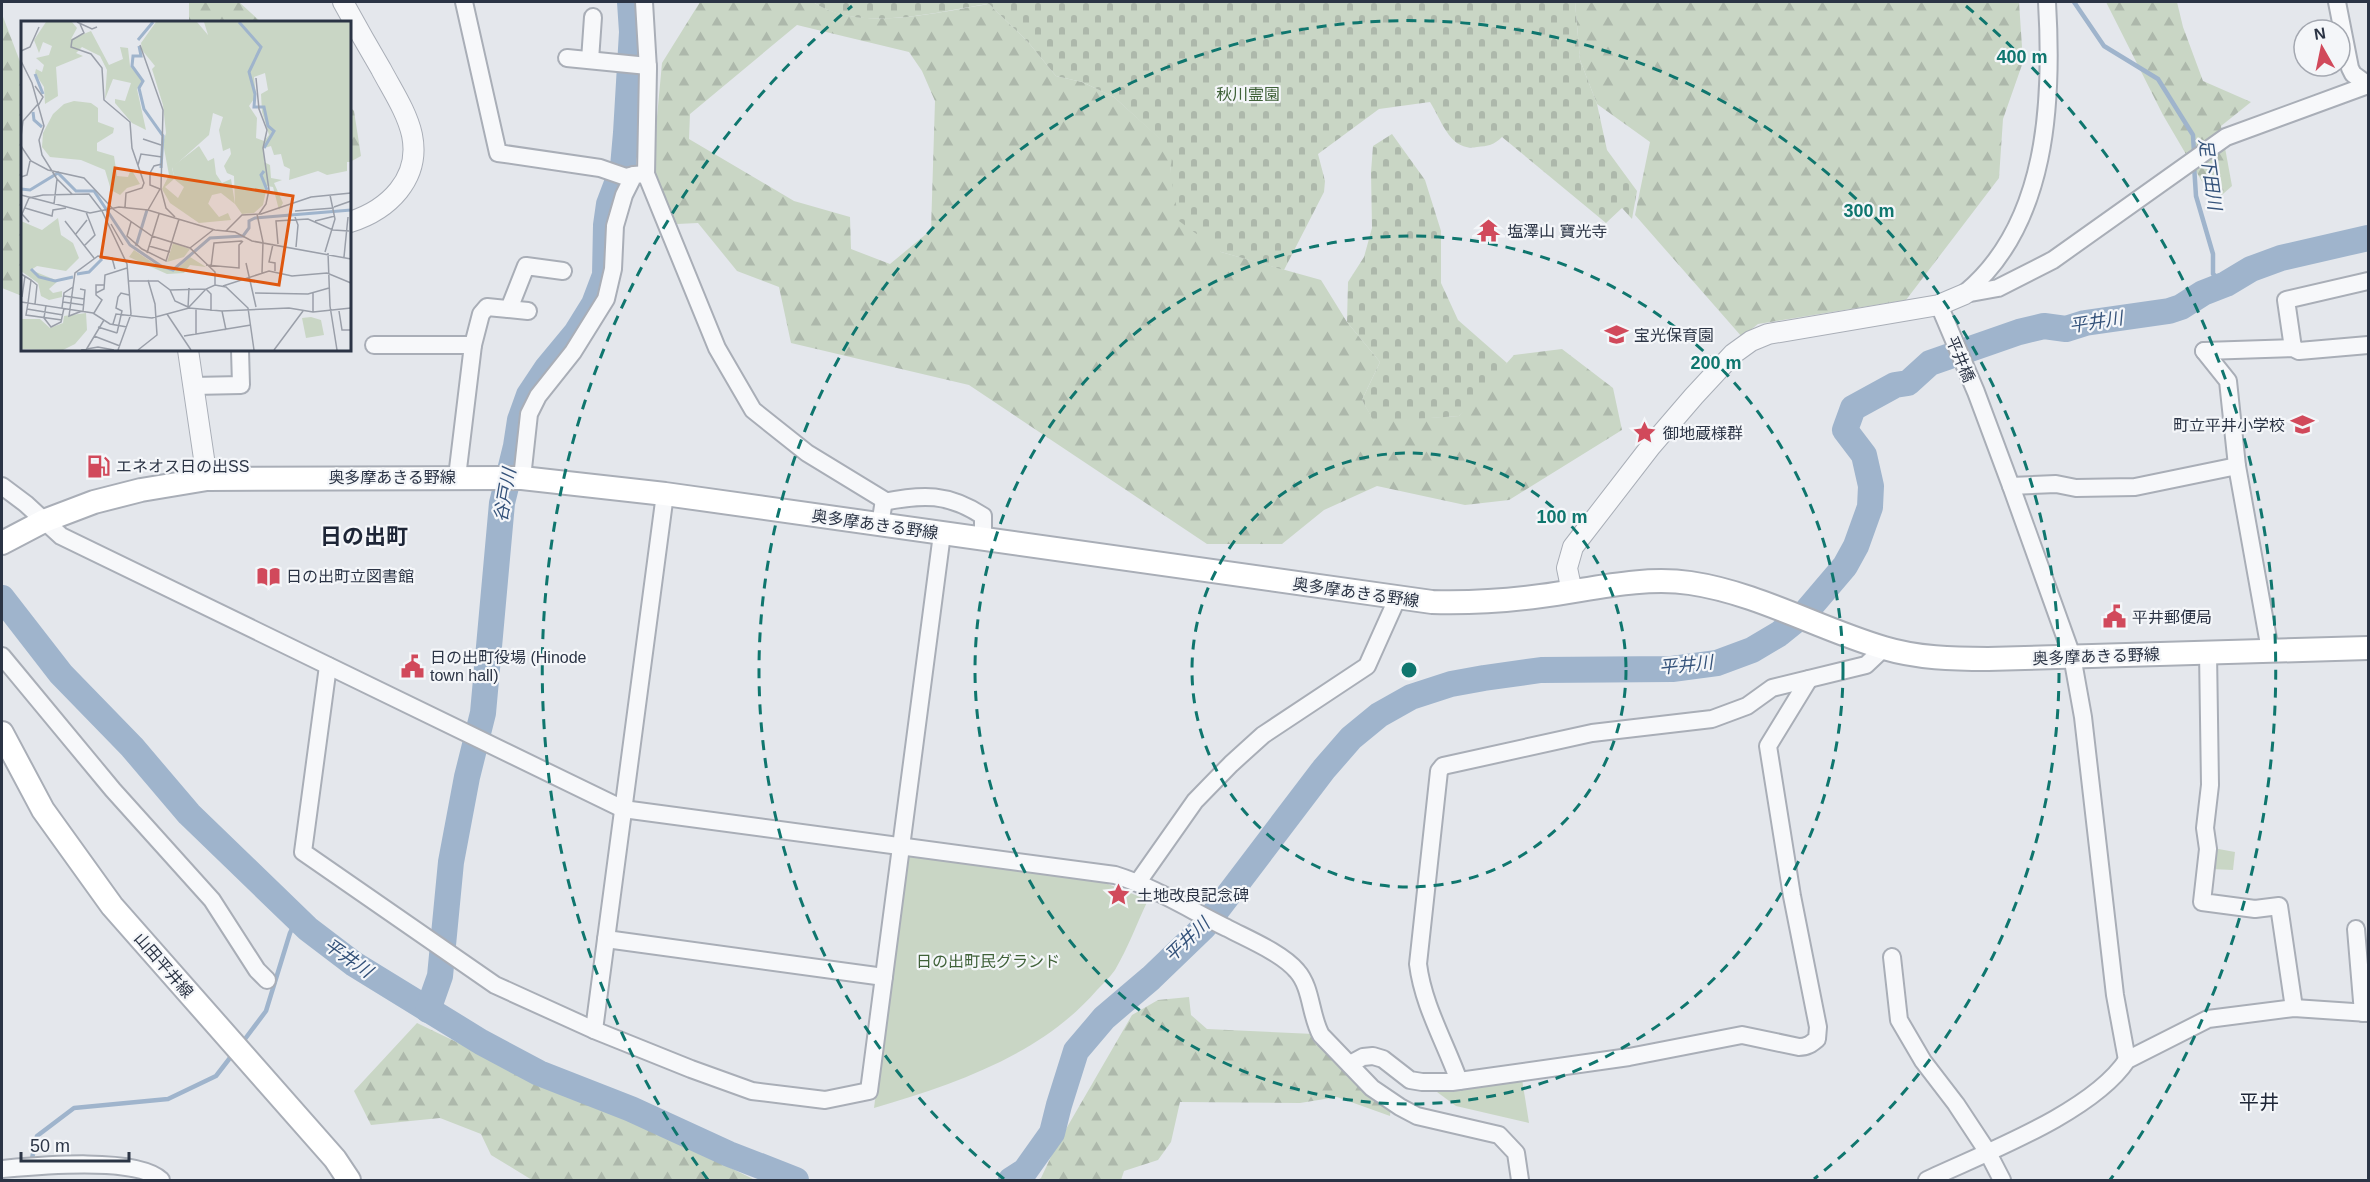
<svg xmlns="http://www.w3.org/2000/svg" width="2370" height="1182" font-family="Arial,'Noto Sans JP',sans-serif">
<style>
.forest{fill:url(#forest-firs);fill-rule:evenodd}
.cemetery{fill:url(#cemetery-stones)}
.green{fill:#c9d6c5}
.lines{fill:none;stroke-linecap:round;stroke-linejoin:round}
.stream{stroke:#9fb4cc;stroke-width:4.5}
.river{stroke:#9fb4cc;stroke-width:26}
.minor-casing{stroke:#a9aeb7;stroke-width:20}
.tertiary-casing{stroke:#a9aeb7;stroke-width:22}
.secondary-casing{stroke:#a9aeb7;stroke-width:26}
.minor{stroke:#f7f8fa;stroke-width:16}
.tertiary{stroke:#f7f8fa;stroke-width:20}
.secondary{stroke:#fff;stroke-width:22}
.ring{fill:none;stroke:#0f766e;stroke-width:3;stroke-dasharray:10 8}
.labels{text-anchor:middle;stroke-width:4.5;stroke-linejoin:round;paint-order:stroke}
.park-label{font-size:16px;fill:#3f6138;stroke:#f4f6f9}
.poi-label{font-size:16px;fill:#2b3445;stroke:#f4f6f9;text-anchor:start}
.street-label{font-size:16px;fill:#2b3445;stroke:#f4f6f9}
.water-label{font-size:18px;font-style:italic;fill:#34527a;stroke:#f4f6f9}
.quarter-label{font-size:20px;fill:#1d2536;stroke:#f4f6f9}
.district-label{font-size:22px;font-weight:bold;fill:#1d2536;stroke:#f4f6f9}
.inset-river{fill:none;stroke:#9fb4cc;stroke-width:3}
.inset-road{fill:none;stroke:#9a9fa9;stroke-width:1.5}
.view{fill:#df570f;fill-opacity:0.15;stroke:#df570f;stroke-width:3}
.inset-edge{fill:none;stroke:#2b3445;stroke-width:3}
.centre{fill:#0f766e;stroke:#f4f6f9;stroke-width:3}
.ring-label{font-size:18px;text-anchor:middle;font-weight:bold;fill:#0f766e;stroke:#f4f6f9;stroke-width:4.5;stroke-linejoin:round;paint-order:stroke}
</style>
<defs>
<pattern id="forest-firs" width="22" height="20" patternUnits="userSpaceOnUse" patternTransform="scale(1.5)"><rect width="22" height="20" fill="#c9d6c5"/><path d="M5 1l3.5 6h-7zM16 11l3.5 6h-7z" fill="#adb8ab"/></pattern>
<pattern id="cemetery-stones" width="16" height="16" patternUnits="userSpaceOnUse" patternTransform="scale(1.5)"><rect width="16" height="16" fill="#c9d6c5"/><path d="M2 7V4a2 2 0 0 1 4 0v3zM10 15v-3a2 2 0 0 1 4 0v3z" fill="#adb8ab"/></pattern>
</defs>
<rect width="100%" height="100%" fill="#e4e7ec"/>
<g class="forest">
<polygon points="189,2 239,2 261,22 189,22"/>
<path d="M700 2H813C859 33 938 12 989 4L1028 42 1056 76 1082 82 1114 97 1174 151 1170 171 1221 252 1321 280 1347 322 1380 362 1362 400 1374 421 1459 416 1514 355 1562 349 1613 388 1622 430 1509 500 1465 505 1377 486 1324 510 1282 544H1207L969 385 791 343 779 287 737 271 698 223 677 224 652 171 662 63ZM797 25 909 52 922 71 935 101 931 230 890 264 851 249 850 217 794 201 689 139 690 114Z"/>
<polygon points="1575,2 2019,2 2023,62 2003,119 1999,178 1906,300 1758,324 1742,337 1635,215 1650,142 1597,104 1580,60"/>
<polygon points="2106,2 2177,2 2183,27 2203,81 2251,102 2221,126 2232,186 2214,202 2163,115"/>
<polygon points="2,14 22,67 22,296 2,288"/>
<polygon points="350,107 354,111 361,156 350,162"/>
<polygon points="1189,997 1191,1015 1207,1029 1314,1034 1392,1092 1390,1116 1337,1097 1300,1103 1180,1102 1171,1142 1158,1160 1124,1171 1121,1180 1037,1180 1041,1178 1055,1148 1132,1015 1158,1000"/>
<polygon points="417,1023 471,1049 630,1118 755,1180 532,1180 491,1155 481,1134 440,1118 371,1125 354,1091"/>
</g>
<g class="cemetery">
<path d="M813 2H1575L1580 60 1597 104 1607 150 1637 191 1632 219 1622 208 1606 223 1502 137C1494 145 1488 146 1477 147 1450 152 1442 121 1430 102L1379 109 1318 154 1325 181 1324 192 1284 270 1221 252 1179 221 1170 171 1173 151 1114 97 1082 82 1056 76 1028 42 989 4C937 11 860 34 813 2Z"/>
<polygon points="1392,134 1425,180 1441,231 1441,283 1458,320 1507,363 1482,396 1459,416 1374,422 1362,400 1380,362 1347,322 1348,282 1364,257 1372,228 1371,172 1373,146"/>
</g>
<g class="green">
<polygon points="2213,848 2235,852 2233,870 2211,869"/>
<path d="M907 856 1103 882 1148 900C1137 923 1128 948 1115 970 1110 977 1103 984 1097 990 1041 1055 955 1084 874 1108Z"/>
<polygon points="1522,1079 1529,1123 1456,1106 1437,1092"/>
</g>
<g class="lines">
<g class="stream">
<polyline points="2074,2 2104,46 2158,79 2193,135 2194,153"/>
<polyline points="2194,165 2196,196 2213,254 2213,274 2226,284"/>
<polyline points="242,1043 266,1011 290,933 297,919"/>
<polyline points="31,1163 37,1136 74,1108 168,1099 216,1076 233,1054"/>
</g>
<g class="river">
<polyline points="2,598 61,674 132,747 189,814 308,929 354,964 481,1042 539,1073 631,1109 729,1154 796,1180"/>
<polyline points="428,1010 440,976 451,862 467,777 483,713 502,503 516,446 520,420 529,395 547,368 576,333 594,304 605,275 606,225 609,204 623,167 626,133 632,32 630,2"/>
<polyline points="1011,1180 1025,1171 1052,1133 1059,1105 1076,1051 1104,1018 1151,978 1204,927 1324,769 1351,738 1379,715 1411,697 1451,684 1484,678 1541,670 1672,669 1717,663 1752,650 1779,634 1805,613 1845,566 1856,546 1870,507 1871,486 1864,455 1845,430 1853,408 1895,385 1908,383 1930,363 2019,332 2044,326 2066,329 2085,323 2169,311 2181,307 2203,293 2226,284 2251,269 2281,258 2368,238"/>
</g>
<defs>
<g id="minor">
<polyline points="464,2 498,153 600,168 626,177 634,175"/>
<polyline points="644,2 648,69 646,174 717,348 753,410 807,453 884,500 880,525"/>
<polyline points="2337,2 2350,68 2353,74 2368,85"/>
<polyline points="567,58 648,66"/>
<polyline points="590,60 593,17"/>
<path d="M1965 293C2048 224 2053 101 2047 2"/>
<polyline points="1965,294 1998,288 2053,260 2226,137 2368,85"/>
<polyline points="1939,305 1976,392 2011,486 2072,656 2083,717 2115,995 2127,1060"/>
<polyline points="509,309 526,266 563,271"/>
<polyline points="374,345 473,345"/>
<polyline points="2293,348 2286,300 2368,281"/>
<polyline points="2204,351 2228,381 2237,466 2270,650"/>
<polyline points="2204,351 2293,348 2299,351 2368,345"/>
<polyline points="193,386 241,385 240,350"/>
<polyline points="457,477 473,345 481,314 487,307 528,311"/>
<polyline points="522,478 529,414 538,396 573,352 606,299 613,269 615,226 624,195 634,175 646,174"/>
<path d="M2 486 26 504 61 536 623 809 1115 875C1154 887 1190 910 1227 928 1248 939 1282 953 1297 971 1312 988 1310 1015 1321 1035L1372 1088 1400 1107 1417 1116 1499 1135 1516 1153 1520 1180"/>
<polyline points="2011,486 2056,484 2076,488 2135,487 2237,466"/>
<path d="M883 502C923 494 948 493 983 516V540"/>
<polyline points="2208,652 2210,785 2205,828 2208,849 2202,902 2255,909 2279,906 2294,1008"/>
<polyline points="2,656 113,790 212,900 257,970 267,980"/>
<polyline points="328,666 303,852 495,985 594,1030 691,1069 752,1091 825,1100 869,1091 942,534"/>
<polyline points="1138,882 1195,801 1231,764 1263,735 1367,666 1397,599"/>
<polyline points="2356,929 2363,1013"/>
<polyline points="606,939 884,977"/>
<polyline points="1892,957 1899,1020 1923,1061 1956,1104 1987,1151 2002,1180"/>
<polyline points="594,1030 665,494"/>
<path d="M1350 1064 1363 1057 1373 1056 1383 1059 1410 1080 1422 1082H1452L1629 1057 1742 1035 1799 1047C1807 1047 1811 1044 1817 1039L1818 1027 1792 896 1768 746 1809 679"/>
<path d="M1459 1081C1445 1042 1423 1005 1418 964L1439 771 1443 766 1592 733 1712 719 1747 706 1772 688 1866 665 1884 648"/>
<path d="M2 1169C35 1166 136 1156 161 1180"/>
<path d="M1927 1180C1984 1153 2092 1113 2127 1060L2208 1019 2294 1008 2368 1013"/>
</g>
<g id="tertiary">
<path d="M343 2C355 24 368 47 381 69 392 90 407 112 412 135 421 179 388 210 350 222"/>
<polyline points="188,350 207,479"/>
<polyline points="1572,592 1567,568 1573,547 1651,446 1694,396 1733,354 1751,341 1768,334 1939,305 1965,294"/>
</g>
<g id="secondary">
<path d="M2 543 44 521 94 502 141 490 207 479 522 478 665 494 1432 602C1468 603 1504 601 1541 596 1589 590 1641 576 1690 583 1758 593 1819 629 1884 648 1917 658 1953 659 1988 659L2368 648"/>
<polyline points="2,733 43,810 112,906 335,1159 349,1180"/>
</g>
</defs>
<use href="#minor" class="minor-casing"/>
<use href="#tertiary" class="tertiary-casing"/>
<use href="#secondary" class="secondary-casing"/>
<use href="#minor" class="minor"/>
<use href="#tertiary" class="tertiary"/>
<use href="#secondary" class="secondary"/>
</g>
<g class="ring">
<circle cx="1409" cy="670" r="217"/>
<circle cx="1409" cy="670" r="434"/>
<path d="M1004 1179A650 650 0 1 1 1814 1179"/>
<path d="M708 1180A867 867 0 0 1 852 6M1966 6A867 867 0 0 1 2110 1180"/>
</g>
<defs>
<symbol id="temple-bare" viewBox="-9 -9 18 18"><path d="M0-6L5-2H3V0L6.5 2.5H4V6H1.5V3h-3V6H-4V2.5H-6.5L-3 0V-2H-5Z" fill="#d1495b" stroke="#f4f6f9" stroke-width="2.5" paint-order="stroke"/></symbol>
<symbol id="school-bare" viewBox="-9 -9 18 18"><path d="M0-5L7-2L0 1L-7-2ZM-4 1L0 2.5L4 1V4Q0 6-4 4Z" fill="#d1495b" stroke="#f4f6f9" stroke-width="2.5" paint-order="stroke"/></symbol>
<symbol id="sight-bare" viewBox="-9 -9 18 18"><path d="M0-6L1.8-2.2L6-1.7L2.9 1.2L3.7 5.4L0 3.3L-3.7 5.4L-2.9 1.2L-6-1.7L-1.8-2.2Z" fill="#d1495b" stroke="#f4f6f9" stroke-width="2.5" paint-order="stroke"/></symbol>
<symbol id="fuel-bare" viewBox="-9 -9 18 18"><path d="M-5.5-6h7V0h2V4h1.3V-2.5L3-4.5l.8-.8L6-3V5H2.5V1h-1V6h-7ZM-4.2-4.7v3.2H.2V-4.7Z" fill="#d1495b" stroke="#f4f6f9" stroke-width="2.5" paint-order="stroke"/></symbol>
<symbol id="library-bare" viewBox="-9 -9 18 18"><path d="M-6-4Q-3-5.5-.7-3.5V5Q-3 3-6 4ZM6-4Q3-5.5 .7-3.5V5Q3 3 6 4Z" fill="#d1495b" stroke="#f4f6f9" stroke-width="2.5" paint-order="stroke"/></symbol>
<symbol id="civic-bare" viewBox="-9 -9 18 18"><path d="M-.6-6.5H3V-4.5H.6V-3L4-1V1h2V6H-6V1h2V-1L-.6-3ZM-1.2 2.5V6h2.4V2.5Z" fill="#d1495b" stroke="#f4f6f9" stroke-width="2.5" paint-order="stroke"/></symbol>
</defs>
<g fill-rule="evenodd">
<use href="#temple-bare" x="1472" y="214" width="33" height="33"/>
<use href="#school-bare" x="1600" y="318" width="33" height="33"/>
<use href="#school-bare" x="2286" y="408" width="33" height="33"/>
<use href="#sight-bare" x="1628" y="416" width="33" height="33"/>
<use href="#fuel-bare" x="82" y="450" width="33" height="33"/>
<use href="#library-bare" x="252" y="560" width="33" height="33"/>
<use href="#civic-bare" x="2098" y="600" width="33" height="33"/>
<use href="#civic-bare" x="396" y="650" width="33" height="33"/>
<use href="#sight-bare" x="1102" y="878" width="33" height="33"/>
</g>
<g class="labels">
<g class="park-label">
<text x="1248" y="100">秋川霊園</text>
<text x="988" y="967">日の出町民グランド</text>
</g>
<g class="poi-label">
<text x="1507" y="237">塩澤山 寶光寺</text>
<text x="1634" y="341">宝光保育園</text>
<text x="2285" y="431" text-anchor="end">町立平井小学校</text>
<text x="1663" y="439">御地蔵様群</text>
<text x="116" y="472">エネオス日の出SS</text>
<text x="286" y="582">日の出町立図書館</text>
<text x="2132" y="623">平井郵便局</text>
<text x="430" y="663">日の出町役場 (Hinode<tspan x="430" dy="18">town hall)</tspan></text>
<text x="1137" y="901">土地改良記念碑</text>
</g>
<g class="street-label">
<text transform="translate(1961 359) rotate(67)" y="6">平井橋</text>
<text x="392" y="483">奥多摩あきる野線</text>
<text transform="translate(875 524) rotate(8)" y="6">奥多摩あきる野線</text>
<text transform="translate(1356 592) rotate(8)" y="6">奥多摩あきる野線</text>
<text transform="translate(2096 656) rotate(-2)" y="6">奥多摩あきる野線</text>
<text transform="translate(164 965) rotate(49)" y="6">山田平井線</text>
</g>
<g class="water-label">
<text transform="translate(2210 174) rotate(82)" y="6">足下田川</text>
<text transform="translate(2096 322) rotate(-9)" y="6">平井川</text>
<text transform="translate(505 495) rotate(-80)" y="6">谷戸川</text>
<text transform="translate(1686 665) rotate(-6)" y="6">平井川</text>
<text transform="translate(1187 940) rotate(-44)" y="6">平井川</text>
<text transform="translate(348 958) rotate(35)" y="6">平井川</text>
</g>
<g class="quarter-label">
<text x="2259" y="1109">平井</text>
</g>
<g class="district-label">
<text x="364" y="544">日の出町</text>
</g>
</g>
<g transform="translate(21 21)">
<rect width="330" height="330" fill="#e4e7ec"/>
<path d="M25 1H51L56 7 50 18 70 10 88 44 102 38 99 26 107 27 109 45 121 59 116 68 125 109 111 102 94 82V78L104 80 110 62 92 58 84 78 86 49 79 35 61 26 55 32 62 35 35 46 37 75 24 83 23 66 14 52 15 48 21 51 23 44 15 37 28 34 31 25 22 21 18 32 13 19ZM135 1H176L187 14 183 1H330V141H326V150L306 154 297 150 268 159 269 148 263 145 260 133 253 134 250 125 243 127V141L249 144 250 157 261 159 253 162 262 182 258 189 252 166 246 165 242 184 233 192 221 193 214 183 213 155 206 152 203 145 210 133 209 127 202 130 198 109 202 96 192 92 188 114 151 147 153 155 168 159 198 196 207 192 210 199 178 202 149 182 141 168 148 154 142 122 145 112 142 84 131 48 134 45 121 29 120 22ZM244 52 247 69 240 73 241 91 248 114 243 120 235 117 236 97 228 85 235 75 233 56ZM153 158 163 166 157 177 144 166ZM53 80 70 82 77 87V101L93 107 92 112 76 122V130L93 135 96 155 107 156 110 148 119 163 106 167 99 174 90 169 84 149 60 139 29 136 21 126 22 112 32 93 43 83ZM37 197 40 214 52 222 58 237 45 250 16 245 10 249 37 260 28 268 32 272 41 270V276L28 279 20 275 17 262 0 250V200L21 209ZM113 229 138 246 155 249 169 236 185 246 169 244 163 252 146 253 108 236ZM65 292 66 309 54 323 42 329 0 328V298H19L29 307 42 302 43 295Z" fill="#c9d6c5" fill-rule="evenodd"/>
<path d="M178 125 187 140 193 137 195 153 201 162 210 158 214 183 200 172 191 174 187 183 182 181 168 159 153 155 151 146Z" fill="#c9d6c5"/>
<path d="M152 222 169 228 163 236 146 241ZM290 296 300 299 303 314 285 317 281 297Z" fill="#c9d6c5"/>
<path class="inset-river" d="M218 1 240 26 228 51 234 73 233 86H243L247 105 253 110 243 127M117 19 132 1M118 25 120 35H112L111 45 122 60 118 67 123 88 142 115 140 147M14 53 22 73M12 91 13 99 21 106M243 150 240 154 246 169M0 168 9 169 37 152 55 170H73L109 224 140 245 152 249 189 217 222 215 228 207V200L234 197 330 189M115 225 126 189M10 248 18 256 34 260 52 256M56 253 68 251 81 238"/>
<path class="inset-road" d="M56 1 71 8 76 6M59 3 63 12 51 19 50 26 70 33 81 47 83 79 109 101 111 127 123 162 121 167 105 172 104 186M119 24 142 89 140 168 145 187 154 196M0 30 9 26 18 6M0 40 11 62 23 105 18 119 21 134 36 158 33 183M235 57 238 88 246 109 242 127 248 169 245 183 238 193M14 65 22 76 17 85M0 116 2 100 17 83M122 118 140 124M0 125 10 140 27 149 63 157 92 188 131 215 169 227 194 251V264M117 144 120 133 141 136M0 156 6 154 9 140M36 158 51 173M139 168 129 164V152L133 145 141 143M0 174 69 192 98 186 127 189 194 209 214 211 231 220 330 238M313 186 330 180M4 187 31 195 32 189 45 187M127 189 139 168M81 190 106 243 110 293 97 329M274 190 313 187M236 193 242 221 241 252M274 196 277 204 275 226M44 200 73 237M294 200 314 195M8 201 1 193 8 177 22 174 68 173 81 190M110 201 106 215 121 228 145 240 158 198M90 203 102 224M205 210 221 194 240 193 290 176 330 172M54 214 66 199M252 223 248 241 254 242V250M257 223 255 200 287 198 312 209 328 210M63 225 74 214 65 191M128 225 149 231M169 227 192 209M304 231 314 198 309 174M126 232 138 193M307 232 309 285 316 329M323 236 327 196M225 242 235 286M185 244 218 247V224L222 220M190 246 193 222 221 220M0 253 10 259 7 282 0 281M10 259 16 264 14 283M108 260H137L149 269 154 280 167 286M202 265 248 250 271 255 306 252 330 262M59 268 64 269 62 290M149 269 185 268 190 273V290M292 271V291M75 272 83 268 84 254 106 247M234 272 287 273 308 267M43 275 63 278M1 276 4 255M42 281 63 284M25 284 23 297 30 306 40 301 43 287M168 286 185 268 194 264 205 266 227 287 233 329M41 287 43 272 52 266M167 287 168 267M6 288 42 294M175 288V313M61 290 48 295 54 252 77 235 91 237 94 248M201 290 205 309M318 290 321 309H330M73 292 81 279 75 274V264H83M146 293 170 329M41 299 5 294 7 282 72 292 89 303 106 306M92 303 95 293 131 297 168 287 201 290 268 287 292 291 330 287M77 306 96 312M96 312 101 290 95 287 97 276 100 272 108 274M73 315 99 325M163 315 230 304M60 329 77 326 93 329M65 329 83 299M117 329 136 314 134 283 127 259M253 329 282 290"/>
<path class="view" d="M94 147 272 175 258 264 80 236Z"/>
<rect width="330" height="330" class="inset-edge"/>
</g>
<circle cx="1409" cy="670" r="9" class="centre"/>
<g class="ring-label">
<text x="2022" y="63">400 m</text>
<text x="1869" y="217">300 m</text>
<text x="1716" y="369">200 m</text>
<text x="1562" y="523">100 m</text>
</g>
<rect width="2370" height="1182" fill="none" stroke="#2b3445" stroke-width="6"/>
<g transform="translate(2322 48) rotate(351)"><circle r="28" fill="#f4f6f9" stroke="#a4a8b1" stroke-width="1.5"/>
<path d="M0-4.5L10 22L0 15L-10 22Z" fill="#d1495b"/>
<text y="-9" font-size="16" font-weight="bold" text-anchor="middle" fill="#2b3445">N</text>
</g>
<path d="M21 1152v9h108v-9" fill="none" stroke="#2b3445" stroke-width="3"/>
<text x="30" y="1152" font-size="18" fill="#2b3445" stroke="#f4f6f9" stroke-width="4.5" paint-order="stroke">50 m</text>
</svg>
